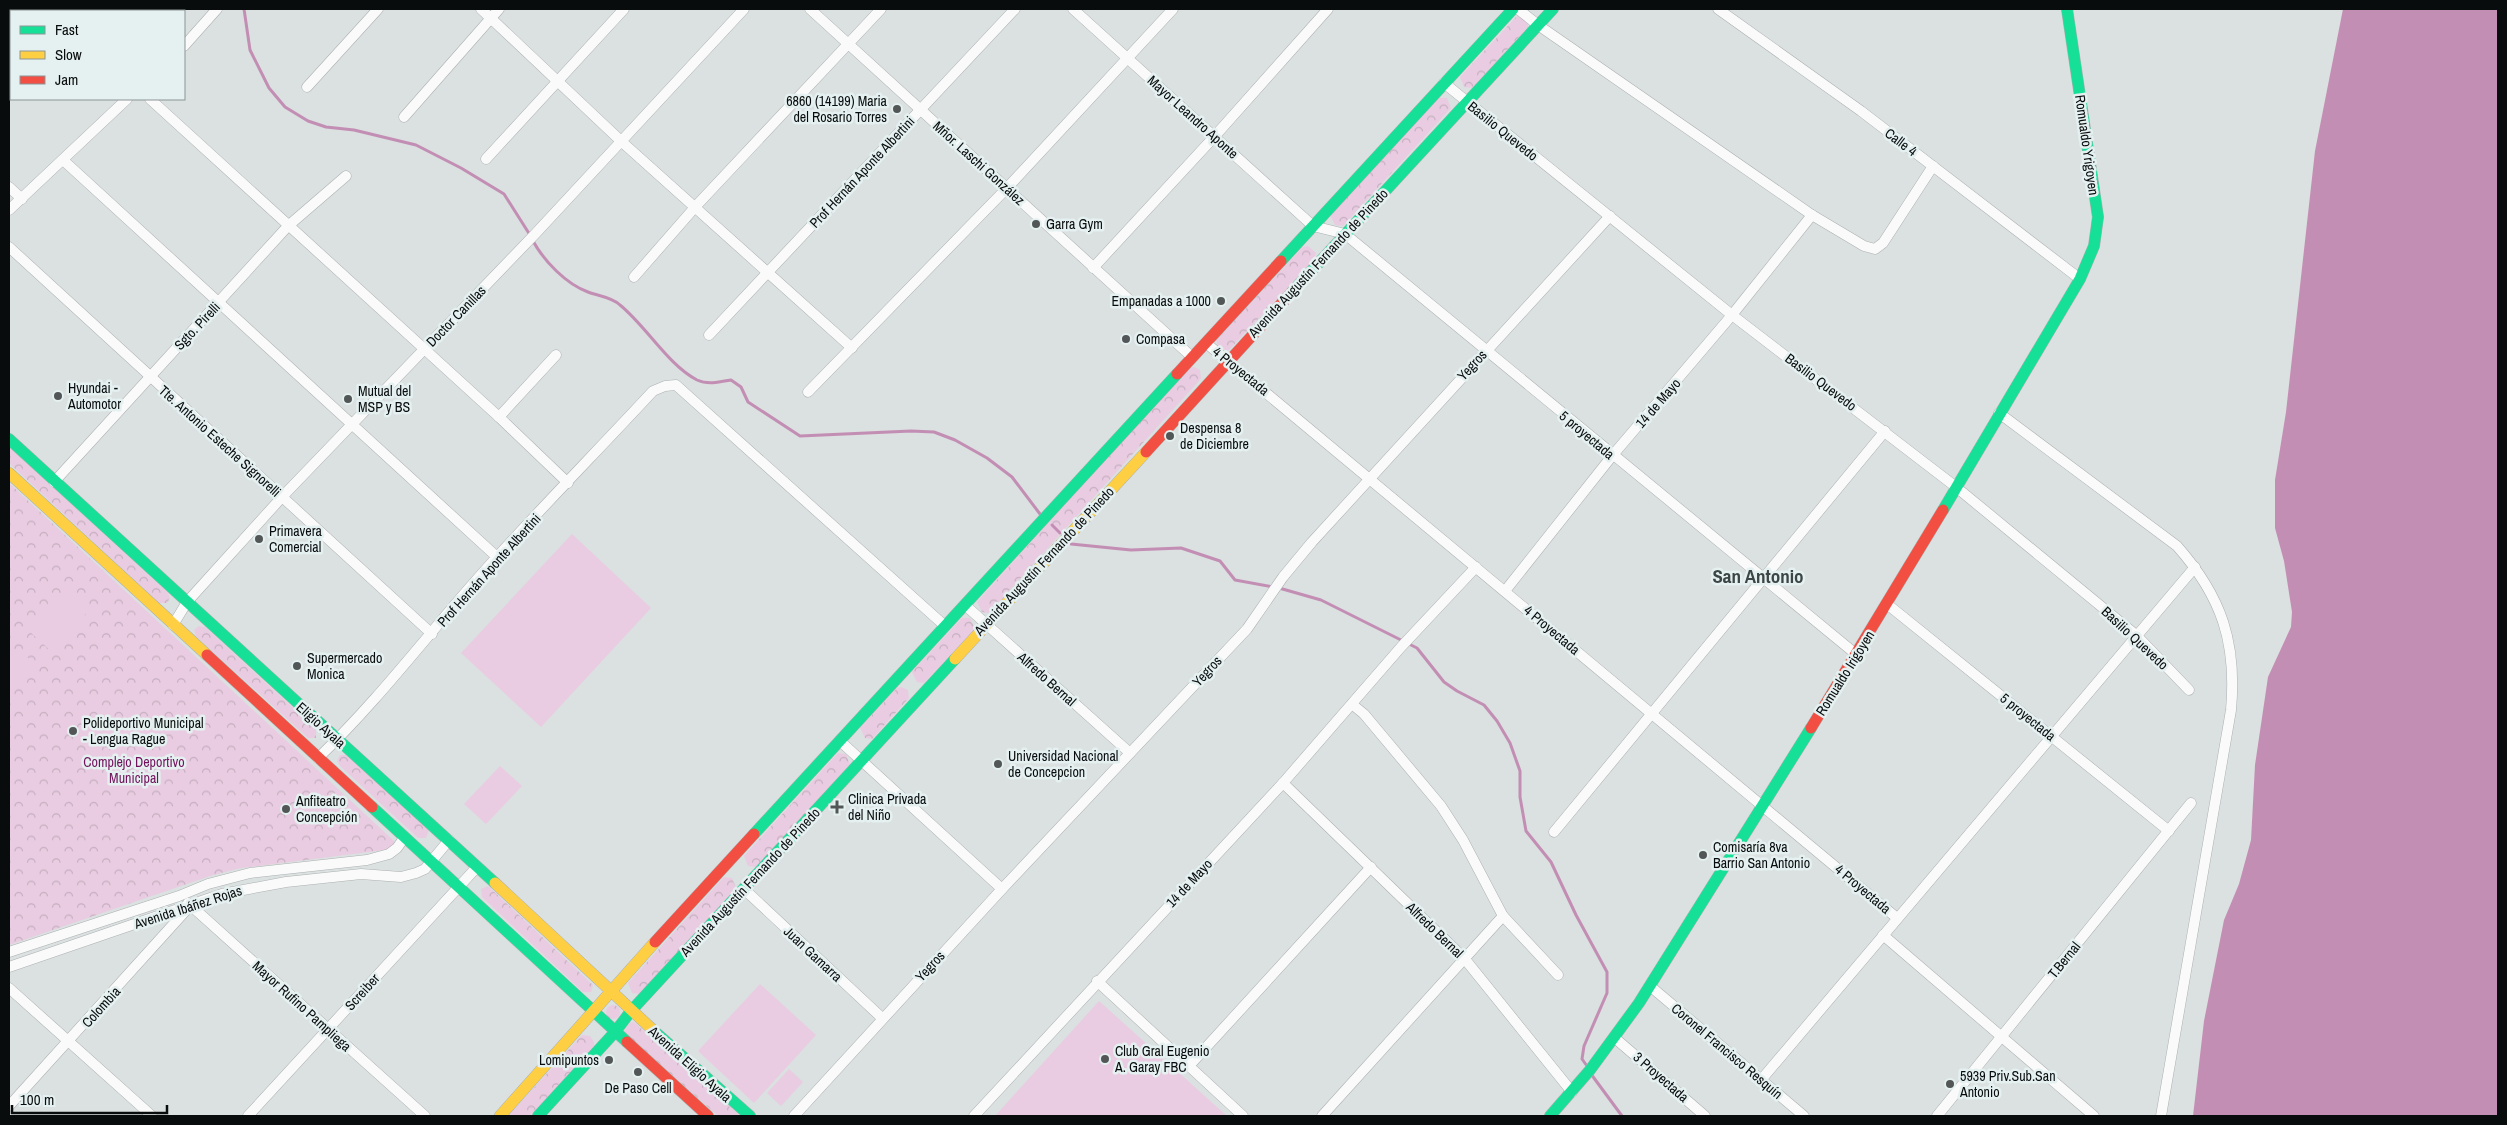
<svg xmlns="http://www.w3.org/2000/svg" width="2507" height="1125" font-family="'Archivo Narrow',sans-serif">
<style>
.park{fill:url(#park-crowns)}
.pitch{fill:#e9cce1}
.water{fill:#c38eb4}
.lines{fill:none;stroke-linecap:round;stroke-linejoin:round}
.stream{stroke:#c38eb4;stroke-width:3}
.street-casing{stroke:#adb1b1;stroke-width:11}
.fast-casing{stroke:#adb1b1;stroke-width:12}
.slow-casing{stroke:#adb1b1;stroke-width:12}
.jam-casing{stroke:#adb1b1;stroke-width:12}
.street{stroke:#fafafa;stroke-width:10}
.fast{stroke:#16e098;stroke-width:11}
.slow{stroke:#ffcf43;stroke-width:11}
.jam{stroke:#f24e42;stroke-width:11}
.poi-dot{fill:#525656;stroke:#e5f0f0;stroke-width:2}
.labels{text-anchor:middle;stroke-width:5;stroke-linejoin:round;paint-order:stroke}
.poi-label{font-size:14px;fill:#090c0c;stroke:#e5f0f0;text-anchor:start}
.street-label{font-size:14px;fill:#090c0c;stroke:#e5f0f0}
.park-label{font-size:14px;fill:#72115c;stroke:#e5f0f0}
.district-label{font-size:19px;font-weight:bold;fill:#3d4646;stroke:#e5f0f0}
</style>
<defs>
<pattern id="park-crowns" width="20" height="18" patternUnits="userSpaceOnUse" patternTransform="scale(1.25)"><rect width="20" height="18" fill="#e9cce1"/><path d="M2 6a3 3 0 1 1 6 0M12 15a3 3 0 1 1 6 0" fill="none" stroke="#c6aec0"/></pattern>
</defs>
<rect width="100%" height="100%" fill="#dbe0e0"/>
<g class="park">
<polygon points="1520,16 1528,23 1528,27 1472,88 1464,87 1460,77 1516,17"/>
<polygon points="1439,98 1447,98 1451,108 1343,226 1335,225 1330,215"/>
<polygon points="1308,246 1316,253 1314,260 1228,351 1218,347 1216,340 1303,247"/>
<polygon points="1194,367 1200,370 1201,378 1199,381 989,613 982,612 977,602 1189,368"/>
<polygon points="9,447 168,593 170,598 167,603 159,603 9,463"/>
<polygon points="9,483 394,841 394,844 390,849 377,851 241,868 213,875 9,945"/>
<polygon points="962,618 970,618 975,629 924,683 917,682 912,672"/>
<polygon points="199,626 205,627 316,729 316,738 308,738 196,636 194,630"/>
<polygon points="901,687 908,690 909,698 872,739 865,738 860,728 897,688"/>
<polygon points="838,753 846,754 850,764 756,867 748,866 744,856"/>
<polygon points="340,755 346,755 429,830 426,838 418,838 340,766 337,761"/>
<polygon points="724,877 732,878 736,888 640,994 632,993 628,983"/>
<polygon points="488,886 593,985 591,992 583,992 482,897 481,889"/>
<circle cx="613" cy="1012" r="7"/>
<polygon points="634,1022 740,1116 718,1116 624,1032 630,1023"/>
<polygon points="582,1035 590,1036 594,1042 594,1046 530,1116 508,1116"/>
</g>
<g class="pitch">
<polygon points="572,534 651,608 541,727 461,653"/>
<polygon points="67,590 89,610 52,652 30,632"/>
<polygon points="18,649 34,663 9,692 9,659"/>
<polygon points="500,766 522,786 486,824 464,804"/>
<polygon points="760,984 816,1035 754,1103 698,1051"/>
<polygon points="1099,1001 1227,1116 995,1116"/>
<polygon points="789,1069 803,1082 781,1106 767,1093"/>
</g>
<polygon class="water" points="2343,9 2498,9 2498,1116 2193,1116 2204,1021 2224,920 2239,884 2251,840 2255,765 2268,677 2291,627 2292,612 2284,561 2275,528 2275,480 2286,412 2315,151"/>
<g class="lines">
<g class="stream">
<polyline points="244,9 250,50 269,88 285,107 308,121 326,127 354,130 416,145 461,168 504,194 530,235"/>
<path d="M533 241C544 261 566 284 588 292 598 296 612 297 620 305 646 326 668 365 697 380 708 385 720 382 731 380L741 387 748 402 800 436 911 431 934 432 955 440 987 458 1012 477 1040 514"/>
<polyline points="1052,525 1060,533"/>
<polyline points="1071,544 1131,550 1181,548 1220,561 1235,580 1273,587"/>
<polyline points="1279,588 1321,600 1417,648 1444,682 1457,691 1484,705 1497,721 1510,743 1520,771 1520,797 1526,831 1551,862 1576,915 1607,972 1607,993 1584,1046 1582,1059 1587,1066"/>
<polyline points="1591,1074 1622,1116"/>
</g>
<defs>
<g id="street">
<polyline points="54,9 57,11"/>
<polyline points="481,9 622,142 852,348"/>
<polyline points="810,9 1192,357"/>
<polyline points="1073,9 1313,226 1345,234 1857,655"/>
<polyline points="1518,9 1538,25 1812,215 1864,246 1875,249 1883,243 1933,166"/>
<polyline points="1718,9 1861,111 2080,279"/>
<polyline points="9,11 10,9"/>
<polyline points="184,46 217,9"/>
<polyline points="1444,83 1732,315 1956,487 2136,635 2189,690"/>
<polyline points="307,87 378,9"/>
<polyline points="150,99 499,417 568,483"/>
<polyline points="404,117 499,9"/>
<polyline points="486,159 624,9"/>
<polyline points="63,160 497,557"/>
<polyline points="9,187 22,199"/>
<polyline points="9,210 127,99"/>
<polyline points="9,247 432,634"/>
<polyline points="1093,268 1214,137 1328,9"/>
<polyline points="634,277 696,206 881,9"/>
<polyline points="709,335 1015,9"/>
<polyline points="1206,343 1897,918"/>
<polyline points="808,392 1007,188 1173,9"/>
<path d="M1999 413 2177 546C2222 597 2237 643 2231 710L2161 1116"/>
<polyline points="499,417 556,355"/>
<polyline points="54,482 288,226 346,176"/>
<polyline points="1505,591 1612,456 1732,315 1812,215"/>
<polyline points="1887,604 2169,831"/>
<polyline points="965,605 1130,753"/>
<polyline points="173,625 187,602 282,497 536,233 744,9"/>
<polyline points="1353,705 1364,714 1441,806 1463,840 1503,916 1558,975"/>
<polyline points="840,741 1002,889"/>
<path d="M318 758C383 696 436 623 497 557 548 501 601 447 653 391L665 386 676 385 945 626"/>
<polyline points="1283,783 1464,958 1572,1092"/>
<polyline points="1554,832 1885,431"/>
<polyline points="744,889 882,1018"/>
<polyline points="188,903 425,1116"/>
<polyline points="1883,935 2094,1116"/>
<polyline points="9,952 179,896 208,884 250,873 367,860 389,854 397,848 404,838"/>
<polyline points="9,967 222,894 286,882 361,874 401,877 416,873 425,869 449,840"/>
<polyline points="1097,981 1243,1116"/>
<polyline points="1650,986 1804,1116"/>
<polyline points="9,988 152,1116"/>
<polyline points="1616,1039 1705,1116"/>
<polyline points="1189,1066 1371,867"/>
<polyline points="1761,1080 2195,567"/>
<polyline points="9,1106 189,907"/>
<polyline points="248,1116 477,867"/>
<polyline points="794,1116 1002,889 1247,629 1283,577 1312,542 1610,216"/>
<polyline points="974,1116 1283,783 1401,647 1476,567"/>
<polyline points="1322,1116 1503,916"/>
<polyline points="1937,1116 2191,803"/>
</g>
<g id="fast">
<polyline points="1281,261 1513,9"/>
<polyline points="1292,292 1553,9"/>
<polyline points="9,439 495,883"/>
<polyline points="1943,510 2080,279 2094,246 2098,217 2067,9"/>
<polyline points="372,807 627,1042"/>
<polyline points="754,834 1177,374"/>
<polyline points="654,1031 750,1116"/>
<polyline points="538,1116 615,1032 631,1011 955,659"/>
<polyline points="1550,1116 1590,1070 1639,1003 1811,728"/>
</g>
<g id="slow">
<polyline points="9,473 207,655"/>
<polyline points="955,659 1146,452"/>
<polyline points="495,883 654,1031"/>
<polyline points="500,1116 655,942"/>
</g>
<g id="jam">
<polyline points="1177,374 1281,261"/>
<polyline points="1146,452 1292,292"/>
<polyline points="207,655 372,807"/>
<polyline points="1811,728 1943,510"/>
<polyline points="655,942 754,834"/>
<polyline points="627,1042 708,1116"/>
</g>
</defs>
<use href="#street" class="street-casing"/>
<use href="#fast" class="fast-casing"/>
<use href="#slow" class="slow-casing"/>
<use href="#jam" class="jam-casing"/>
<use href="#street" class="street"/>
<use href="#fast" class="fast"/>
<use href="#slow" class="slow"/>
<use href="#jam" class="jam"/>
</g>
<g class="poi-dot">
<circle cx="897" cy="109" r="5"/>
<circle cx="1036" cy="224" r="5"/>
<circle cx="1221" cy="301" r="5"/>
<circle cx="1126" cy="339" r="5"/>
<circle cx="58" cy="396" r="5"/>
<circle cx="348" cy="399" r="5"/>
<circle cx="1170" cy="436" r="5"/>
<circle cx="259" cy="539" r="5"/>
<circle cx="297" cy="666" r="5"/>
<circle cx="73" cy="731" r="5"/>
<circle cx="998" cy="764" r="5"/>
<path d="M834.5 799.5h5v5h5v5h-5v5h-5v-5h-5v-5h5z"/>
<circle cx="286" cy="809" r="5"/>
<circle cx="1703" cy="855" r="5"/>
<circle cx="1105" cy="1059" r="5"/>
<circle cx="609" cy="1060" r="5"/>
<circle cx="638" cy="1072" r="5"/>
<circle cx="1950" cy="1084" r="5"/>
</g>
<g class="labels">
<g class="poi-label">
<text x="887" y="106" text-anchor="end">6860 (14199) Maria<tspan x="887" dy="16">del Rosario Torres</tspan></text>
<text x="1046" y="229">Garra Gym</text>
<text x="1211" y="306" text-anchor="end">Empanadas a 1000</text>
<text x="1136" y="344">Compasa</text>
<text x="68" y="393">Hyundai -<tspan x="68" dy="16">Automotor</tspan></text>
<text x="358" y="396">Mutual del<tspan x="358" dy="16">MSP y BS</tspan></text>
<text x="1180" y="433">Despensa 8<tspan x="1180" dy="16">de Diciembre</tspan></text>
<text x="269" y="536">Primavera<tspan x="269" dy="16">Comercial</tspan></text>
<text x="307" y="663">Supermercado<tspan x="307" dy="16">Monica</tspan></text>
<text x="83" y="728">Polideportivo Municipal<tspan x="83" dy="16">- Lengua Rague</tspan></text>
<text x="1008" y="761">Universidad Nacional<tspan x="1008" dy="16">de Concepcion</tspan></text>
<text x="848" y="804">Clinica Privada<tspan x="848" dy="16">del Niño</tspan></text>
<text x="296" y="806">Anfiteatro<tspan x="296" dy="16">Concepción</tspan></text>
<text x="1713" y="852">Comisaría 8va<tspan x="1713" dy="16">Barrio San Antonio</tspan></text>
<text x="1115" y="1056">Club Gral Eugenio<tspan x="1115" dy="16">A. Garay FBC</tspan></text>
<text x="599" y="1065" text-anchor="end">Lomipuntos</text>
<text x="1960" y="1081">5939 Priv.Sub.San<tspan x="1960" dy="16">Antonio</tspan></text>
<text x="638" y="1093" text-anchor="middle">De Paso Cell</text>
</g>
<g class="street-label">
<text transform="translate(1193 117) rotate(42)" y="5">Mayor Leandro Aponte</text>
<text transform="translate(1503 131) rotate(39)" y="5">Basilio Quevedo</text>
<text transform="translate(1901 142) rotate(37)" y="5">Calle 4</text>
<text transform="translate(2087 145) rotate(82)" y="5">Romualdo Yrigoyen</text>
<text transform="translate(979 163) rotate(42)" y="5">Mñor. Laschi González</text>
<text transform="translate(862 172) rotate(-47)" y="5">Prof Hernán Aponte Albertini</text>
<text transform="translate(1318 263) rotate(-47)" y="5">Avenida Augustín Fernando de Pinedo</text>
<text transform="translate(456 316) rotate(-46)" y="5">Doctor Canillas</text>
<text transform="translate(197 326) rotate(-47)" y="5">Sgto. Pirelli</text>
<text transform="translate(1472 365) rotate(-47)" y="5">Yegros</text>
<text transform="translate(1241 371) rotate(39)" y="5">4 Proyectada</text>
<text transform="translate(1821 382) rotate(37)" y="5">Basilio Quevedo</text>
<text transform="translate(1658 403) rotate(-49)" y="5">14 de Mayo</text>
<text transform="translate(1587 435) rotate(40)" y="5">5 proyectada</text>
<text transform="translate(220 441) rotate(42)" y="5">Tte. Antonio Esteche Signorelli</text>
<text transform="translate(1044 561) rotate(-47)" y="5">Avenida Augustín Fernando de Pinedo</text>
<text transform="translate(489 570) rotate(-48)" y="5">Prof Hernán Aponte Albertini</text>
<text transform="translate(1552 630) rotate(40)" y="5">4 Proyectada</text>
<text transform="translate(2135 638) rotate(43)" y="5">Basilio Quevedo</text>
<text transform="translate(1207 671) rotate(-47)" y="5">Yegros</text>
<text transform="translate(1845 673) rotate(-58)" y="5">Romualdo Irigoyen</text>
<text transform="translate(1047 679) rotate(42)" y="5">Alfredo Bernal</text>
<text transform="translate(2028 717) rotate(39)" y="5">5 proyectada</text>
<text transform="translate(321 725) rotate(42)" y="5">Eligio Ayala</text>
<text transform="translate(750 882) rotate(-47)" y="5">Avenida Augustín Fernando de Pinedo</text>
<text transform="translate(1189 883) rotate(-47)" y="5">14 de Mayo</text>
<text transform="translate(1863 889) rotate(40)" y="5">4 Proyectada</text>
<text transform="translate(188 907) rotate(-18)" y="5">Avenida Ibáñez Rojas</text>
<text transform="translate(1435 930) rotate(44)" y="5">Alfredo Bernal</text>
<text transform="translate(813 954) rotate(43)" y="5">Juan Gamarra</text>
<text transform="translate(2064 960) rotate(-51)" y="5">T.Bernal</text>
<text transform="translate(930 966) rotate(-47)" y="5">Yegros</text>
<text transform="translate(362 992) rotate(-48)" y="5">Screiber</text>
<text transform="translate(302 1006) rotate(42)" y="5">Mayor Rufino Pampliega</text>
<text transform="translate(101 1007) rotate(-48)" y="5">Colombia</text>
<text transform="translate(1727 1051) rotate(40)" y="5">Coronel Francisco Resquín</text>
<text transform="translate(690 1064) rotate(42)" y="5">Avenida Eligio Ayala</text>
<text transform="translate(1661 1077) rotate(41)" y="5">3 Proyectada</text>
</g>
<g class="park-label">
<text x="134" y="767">Complejo Deportivo<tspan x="134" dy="16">Municipal</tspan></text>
</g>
<g class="district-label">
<text x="1758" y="583">San Antonio</text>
</g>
</g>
<rect width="2507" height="1125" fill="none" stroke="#090c0c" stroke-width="20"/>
<rect x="10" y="10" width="175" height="90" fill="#e5f0f0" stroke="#8d9595"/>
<rect x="20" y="26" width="25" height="8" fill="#16e098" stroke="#8d9595"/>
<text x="55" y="35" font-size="15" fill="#090c0c">Fast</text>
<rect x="20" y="51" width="25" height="8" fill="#ffcf43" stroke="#8d9595"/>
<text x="55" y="60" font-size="15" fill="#090c0c">Slow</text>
<rect x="20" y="76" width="25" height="8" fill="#f24e42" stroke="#8d9595"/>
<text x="55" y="85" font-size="15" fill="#090c0c">Jam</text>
<path d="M12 1105v8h155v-8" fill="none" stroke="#090c0c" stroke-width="2.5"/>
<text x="20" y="1105" font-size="15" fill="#090c0c" stroke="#e5f0f0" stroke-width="4" paint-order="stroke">100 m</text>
</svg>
